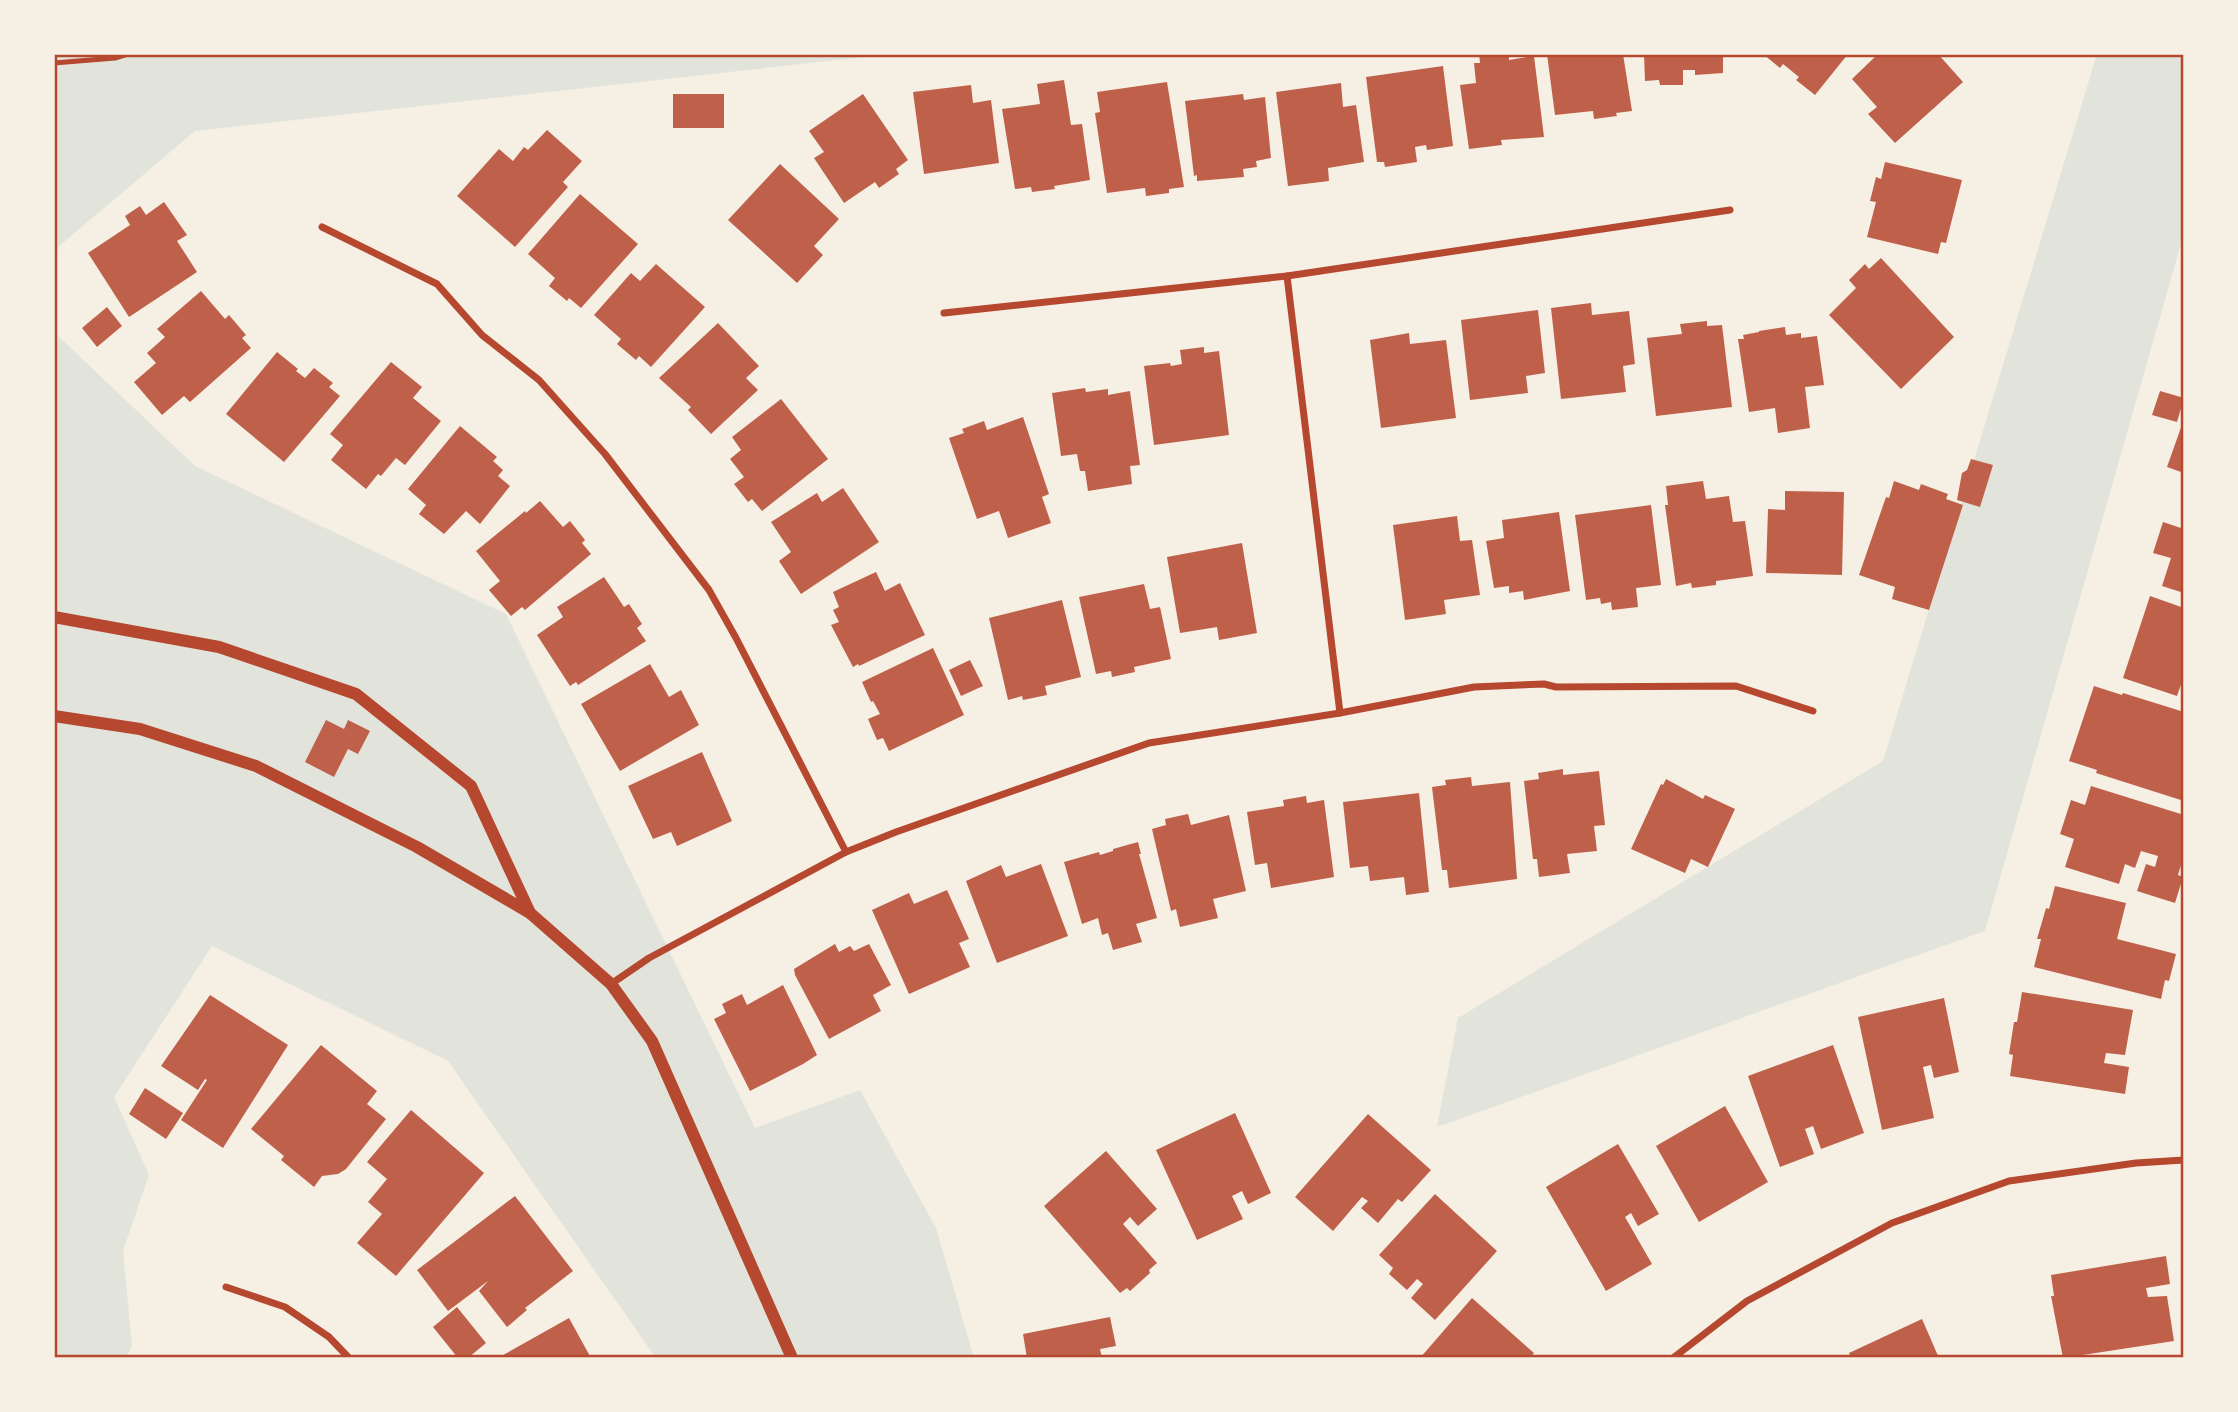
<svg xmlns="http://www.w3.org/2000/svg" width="2238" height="1412" font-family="'Source Sans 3',sans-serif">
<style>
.green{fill:#e2e4dc}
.building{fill:#bf614a}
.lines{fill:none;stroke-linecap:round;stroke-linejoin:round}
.service{stroke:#b5482f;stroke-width:5}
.minor{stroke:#b5482f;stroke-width:7}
.tertiary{stroke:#b5482f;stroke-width:12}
.neatline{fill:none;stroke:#b5482f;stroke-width:2.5}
</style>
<rect width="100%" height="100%" fill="#f6efe4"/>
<g class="green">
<polygon points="54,54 892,54 195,131 58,247 54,268"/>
<polygon points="2097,54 2184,54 2184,233 1985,931 1437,1127 1458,1018 1883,761"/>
<polygon points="54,332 195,466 506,614 755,1128 860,1090 936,1228 974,1358 656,1358 448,1061 212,946 114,1097 149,1175 123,1251 132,1346 126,1358 54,1358"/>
</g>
<g class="building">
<polygon points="1479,54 1509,54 1509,60 1534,56 1544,137 1501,140 1502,145 1469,149 1460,85 1476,83 1474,63 1480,63"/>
<polygon points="1547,54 1623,54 1632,111 1616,113 1617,116 1594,119 1593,111 1555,115"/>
<polygon points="1644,54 1723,54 1723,73 1695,75 1695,70 1683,70 1683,85 1660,85 1659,80 1645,81"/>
<polygon points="1763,54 1848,54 1815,95 1796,80 1799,77 1783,64 1780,68"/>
<polygon points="1878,54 1938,54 1963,82 1895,143 1868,114 1877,107 1852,79"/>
<polygon points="1443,66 1453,146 1427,150 1426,145 1415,147 1417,162 1385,167 1384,162 1377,162 1366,77"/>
<polygon points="1064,80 1071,125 1082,124 1090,180 1054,186 1055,189 1032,192 1031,187 1015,189 1002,109 1040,104 1037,84"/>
<polygon points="1167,82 1184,187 1169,189 1169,193 1146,196 1145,188 1107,193 1095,113 1100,112 1097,92"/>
<polygon points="1341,83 1343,107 1356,105 1364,162 1328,168 1329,181 1288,186 1276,92"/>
<polygon points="971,85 973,103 991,100 999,163 924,174 913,92"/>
<rect x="673" y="94" width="51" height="34"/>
<polygon points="863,94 908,160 896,169 899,174 879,188 875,182 844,203 814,158 824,152 809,131"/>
<polygon points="1243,94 1244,100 1265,97 1271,158 1256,161 1257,167 1243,169 1244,177 1197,181 1197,175 1194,176 1185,101"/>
<polygon points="547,130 582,161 563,182 568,187 515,247 457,196 499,149 513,161 524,147 528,150"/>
<polygon points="1885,162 1962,180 1946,243 1941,242 1938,254 1867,237 1876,202 1870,201 1876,177 1881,179"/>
<polygon points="780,164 839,219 814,246 823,255 797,283 728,220"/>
<polygon points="580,194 638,244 581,308 569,298 567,301 549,286 555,278 528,254"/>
<polygon points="164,202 187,235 177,241 197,272 129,317 88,253 130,225 125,216 140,206 146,215"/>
<polygon points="1881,258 1954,337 1901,389 1829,315 1856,288 1849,280 1865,264 1869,269"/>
<polygon points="656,264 705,307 651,367 639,356 636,360 617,344 621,339 594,315 631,273 640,281"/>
<polygon points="201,291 225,319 229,315 246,335 242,338 251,348 190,402 184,396 162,415 134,382 156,363 147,353 165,337 157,329"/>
<polygon points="1591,303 1592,315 1629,311 1635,364 1623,366 1626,392 1561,399 1551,308"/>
<polygon points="107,307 122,326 97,347 82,328"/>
<polygon points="1538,310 1545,373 1526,376 1528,393 1470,400 1461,320"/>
<polygon points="1707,321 1707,326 1722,325 1732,407 1656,416 1647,338 1682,334 1680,324"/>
<polygon points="718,323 759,366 746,378 758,390 711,434 688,410 691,407 659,378"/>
<polygon points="1785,327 1786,335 1801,333 1801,338 1817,336 1824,385 1805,387 1810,428 1778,433 1775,408 1749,412 1738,339 1744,339 1743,335 1759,332 1759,331"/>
<polygon points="1409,333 1410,344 1446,340 1456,418 1381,428 1370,340"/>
<polygon points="1204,347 1204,353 1219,351 1229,435 1154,445 1144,366 1170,363 1171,366 1182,364 1180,350"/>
<polygon points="277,352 298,369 296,371 305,378 314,368 333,383 329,387 340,396 284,462 226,414"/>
<polygon points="391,362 422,387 413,398 441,421 405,465 396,458 381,476 378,474 366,489 331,460 343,445 330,434"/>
<polygon points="1085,388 1086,392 1108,389 1108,395 1130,391 1140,465 1130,466 1132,484 1088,491 1085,471 1080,471 1077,454 1061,456 1052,393"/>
<polygon points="2160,391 2184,398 2177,422 2152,415"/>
<polygon points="781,399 828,459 762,511 752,499 748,502 734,484 744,477 730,459 741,450 732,437"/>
<polygon points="1023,417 1049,494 1042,497 1051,523 1008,538 999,511 977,519 949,438 964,433 962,429 984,421 987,430"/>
<polygon points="2184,419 2184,473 2167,467"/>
<polygon points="460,426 497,457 493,461 503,470 498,476 510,486 480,524 466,511 444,534 419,514 426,505 408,489"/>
<polygon points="1971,459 1993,465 1980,507 1957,500 1962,473 1967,470"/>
<polygon points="1703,481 1706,499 1729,496 1733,522 1745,521 1753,576 1716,581 1716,585 1692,588 1691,583 1676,586 1665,505 1668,505 1666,486"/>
<polygon points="1894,481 1919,490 1921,484 1948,494 1946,499 1963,505 1929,610 1892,599 1895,587 1859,575 1886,497 1889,498"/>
<polygon points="843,488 879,542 801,594 779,561 791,552 771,522 817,493 822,502"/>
<polygon points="1785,491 1844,492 1842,575 1766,573 1768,509 1785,510"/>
<polygon points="540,501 563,527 570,521 585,540 582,543 591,554 525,610 522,607 511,616 489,590 500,581 476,551 525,511 526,513"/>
<polygon points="1651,505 1661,585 1636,588 1638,607 1612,610 1611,602 1601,604 1600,598 1586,600 1575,515"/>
<polygon points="1559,512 1570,591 1524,600 1523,591 1509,593 1509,586 1494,588 1486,541 1504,538 1502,520"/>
<polygon points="1457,516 1460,541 1472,540 1480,595 1444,600 1446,614 1405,620 1393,525"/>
<polygon points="2184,521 2184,593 2162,586 2171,558 2153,553 2163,522 2181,528"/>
<polygon points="1242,543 1257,633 1219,640 1217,627 1180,633 1167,557"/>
<polygon points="876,572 885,591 900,583 925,635 859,666 858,664 853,667 831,625 839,622 833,610 839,607 833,592"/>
<polygon points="604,577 624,607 629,604 642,624 637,628 646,641 578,685 576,682 570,686 537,635 563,617 557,607"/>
<polygon points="1144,584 1150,609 1160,607 1171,659 1134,667 1135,672 1112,677 1111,671 1096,674 1079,597"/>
<polygon points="2150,596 2184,608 2184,676 2177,696 2123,678"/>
<polygon points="1062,600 1081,677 1045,686 1047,695 1023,700 1022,696 1008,700 989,618"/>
<polygon points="933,648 964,715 889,751 883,738 877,740 868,719 880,714 873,701 871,702 862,682"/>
<polygon points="970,660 983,686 961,696 949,670"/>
<polygon points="650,664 669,697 681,690 699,725 620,771 581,704"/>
<polygon points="2094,686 2122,695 2123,693 2184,712 2184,801 2096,773 2097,770 2069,761"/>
<polygon points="326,720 344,729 348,720 370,731 358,754 348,749 334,777 305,762"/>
<polygon points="702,752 732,821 677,846 671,832 653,839 628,786"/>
<polygon points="1563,769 1563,775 1599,771 1605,825 1594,826 1597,851 1567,854 1570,873 1539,877 1537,859 1533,859 1524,781 1539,779 1538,773"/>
<polygon points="1471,777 1472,786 1510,782 1517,879 1449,888 1447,870 1442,870 1432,787 1446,785 1445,780"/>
<polygon points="1666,779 1703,799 1705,795 1735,809 1708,867 1691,859 1685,873 1631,849 1661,784 1663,785"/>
<polygon points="2091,786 2184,815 2184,866 2181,865 2178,875 2183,877 2175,903 2137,891 2146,864 2155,867 2158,856 2141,851 2135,868 2125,864 2119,884 2065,867 2074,839 2060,834 2071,800 2085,805"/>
<polygon points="1419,793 1429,892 1406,895 1404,877 1370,881 1368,866 1350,868 1343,802"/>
<polygon points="1306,796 1307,803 1324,800 1334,877 1271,888 1267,863 1255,865 1247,812 1284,806 1283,800"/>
<polygon points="1188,814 1191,825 1229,815 1246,891 1213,899 1218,918 1180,927 1176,909 1171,911 1152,829 1166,825 1165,819"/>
<polygon points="1138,842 1141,854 1139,854 1157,918 1136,924 1142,942 1113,950 1108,933 1102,935 1098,918 1082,924 1064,862 1099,852 1100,855 1113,851 1113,849"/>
<polygon points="1041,864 1068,936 997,963 966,881 1001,865 1006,877"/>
<polygon points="2055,886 2126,903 2117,939 2176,954 2169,981 2165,980 2161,999 2034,967 2041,939 2037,939 2046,908 2049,909"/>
<polygon points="947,890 969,939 959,943 970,967 909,994 872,910 909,893 914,904"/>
<polygon points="835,944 839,952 850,946 854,951 869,944 891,985 873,995 881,1011 829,1039 795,975 794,969"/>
<polygon points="783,985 817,1055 803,1064 750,1091 714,1019 726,1013 722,1004 742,994 747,1005"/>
<polygon points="2022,992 2133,1010 2125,1055 2106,1053 2104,1063 2129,1067 2125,1094 2010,1076 2013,1055 2009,1054 2014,1022 2017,1022"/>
<polygon points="210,995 288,1045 223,1148 181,1120 207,1080 205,1079 198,1090 161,1066"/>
<polygon points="1944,998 1959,1072 1934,1078 1931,1065 1923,1067 1934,1118 1882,1130 1858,1017"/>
<polygon points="321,1045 377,1091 367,1104 386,1119 346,1169 338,1174 322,1176 314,1187 281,1160 284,1156 251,1129"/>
<polygon points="1833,1045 1864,1133 1821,1149 1813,1126 1805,1129 1814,1154 1780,1167 1748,1076"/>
<polygon points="145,1088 183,1113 166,1139 129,1114"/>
<polygon points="1725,1106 1768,1182 1699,1222 1656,1146"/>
<polygon points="411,1110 484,1173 396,1276 357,1243 382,1214 368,1202 387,1179 367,1162"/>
<polygon points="1235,1113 1271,1193 1248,1204 1242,1191 1232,1196 1243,1219 1197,1240 1156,1150"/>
<polygon points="1368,1114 1431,1170 1402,1202 1398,1199 1378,1223 1361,1208 1368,1201 1362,1197 1333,1231 1295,1197"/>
<polygon points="1618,1144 1659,1214 1638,1226 1631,1213 1625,1217 1652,1264 1606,1291 1546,1187"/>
<polygon points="1106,1151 1157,1209 1138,1226 1130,1217 1123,1224 1157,1263 1149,1270 1150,1273 1130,1291 1127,1288 1120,1293 1044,1206"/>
<polygon points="1435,1194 1497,1251 1435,1320 1411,1298 1423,1284 1417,1279 1407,1290 1389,1274 1393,1268 1379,1255"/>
<polygon points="515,1196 573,1271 525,1308 527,1310 507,1327 479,1291 488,1281 448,1311 417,1270"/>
<polygon points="2166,1256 2170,1284 2146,1288 2148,1297 2167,1296 2174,1341 2063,1358 2051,1296 2054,1296 2051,1275"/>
<polygon points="1472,1298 1534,1353 1530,1358 1420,1358"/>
<polygon points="457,1307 486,1343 468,1358 458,1358 433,1327"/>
<polygon points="1110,1317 1116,1346 1100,1349 1102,1358 1027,1358 1023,1334"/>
<polygon points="569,1318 591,1358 498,1358"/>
<polygon points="1922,1319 1939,1358 1851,1358 1849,1353"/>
</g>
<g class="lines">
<polyline class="service" points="54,63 115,58 128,54"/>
<g class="minor">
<polyline points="322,227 437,284 482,335 539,380 605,454 709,590 736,638 846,852"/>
<polyline points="1287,276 1340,713"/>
<polyline points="944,313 1287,276 1730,210"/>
<polyline points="611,984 649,958 846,852 896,832 1149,743 1340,713 1474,687 1544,684 1556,687 1736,686 1813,711"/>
<polyline points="226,1287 285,1307 329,1337 349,1358"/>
<polyline points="1673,1358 1747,1301 1892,1223 2009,1181 2136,1163 2184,1160"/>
</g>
<g class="tertiary">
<polyline points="54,617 219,647 356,694 471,786 530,913"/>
<polyline points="54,716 140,729 256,766 417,847 530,913 611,984 652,1041 792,1358"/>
</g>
</g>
<rect width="2238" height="1412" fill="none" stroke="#f6efe4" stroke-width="112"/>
<rect x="56" y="56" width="2126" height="1300" class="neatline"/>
</svg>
